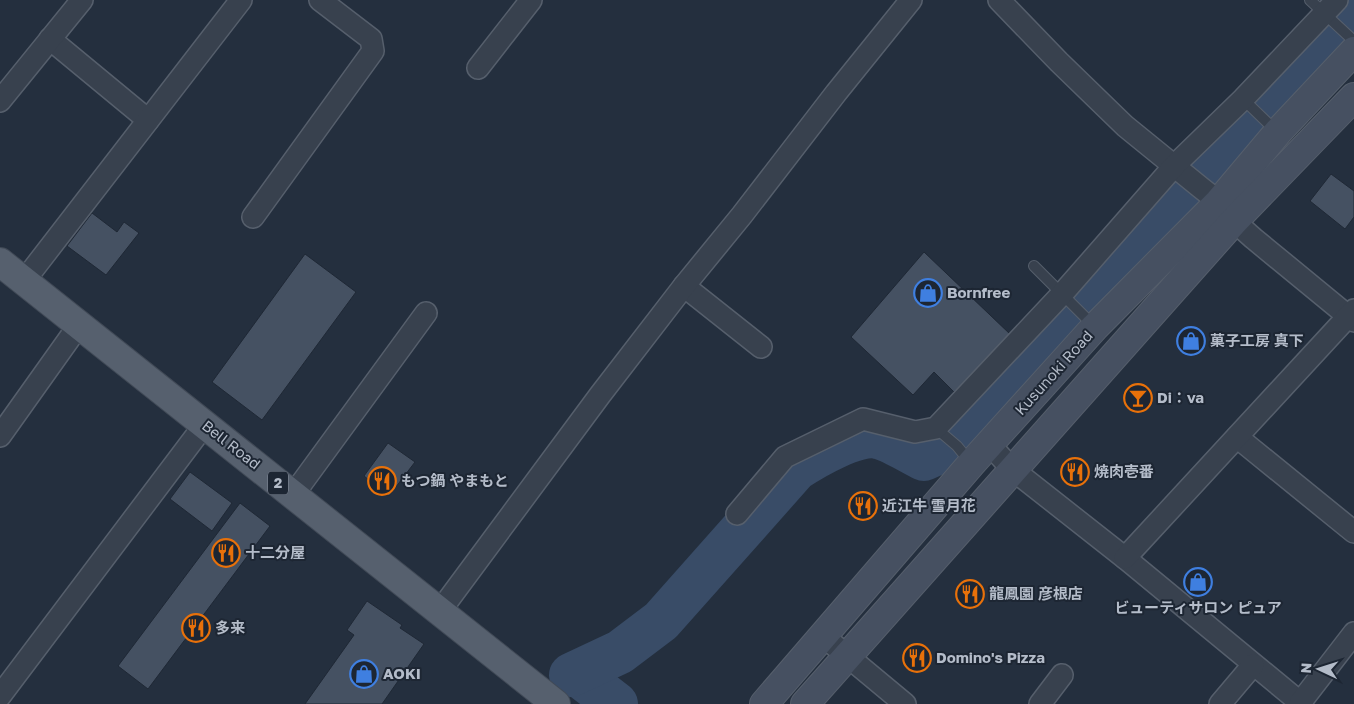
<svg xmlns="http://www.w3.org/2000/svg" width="1354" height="704" font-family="'Golos Text','Noto Sans JP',sans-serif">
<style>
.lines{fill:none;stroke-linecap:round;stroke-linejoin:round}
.river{stroke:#394c67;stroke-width:44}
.building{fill:#455162;stroke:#1f2835}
.service-casing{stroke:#565f6c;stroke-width:12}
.minor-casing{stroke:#565f6c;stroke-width:24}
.secondary-casing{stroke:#565f6c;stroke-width:30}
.primary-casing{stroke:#414a57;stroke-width:30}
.service{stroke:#38414e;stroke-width:10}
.minor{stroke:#38414e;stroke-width:21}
.secondary{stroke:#465061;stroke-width:28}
.primary{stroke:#56606e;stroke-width:28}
.labels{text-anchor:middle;stroke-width:4;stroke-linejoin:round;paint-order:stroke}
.shield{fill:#1d2633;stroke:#878f9c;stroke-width:1}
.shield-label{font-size:14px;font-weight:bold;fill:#b4bcc9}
.poi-label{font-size:15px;font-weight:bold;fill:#b4bcc9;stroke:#1d2633;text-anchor:start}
.street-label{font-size:15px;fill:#b4bcc9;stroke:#1d2633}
</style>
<rect width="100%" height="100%" fill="#242f3e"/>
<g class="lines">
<g class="river">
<polyline points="576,673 616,704"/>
<path d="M571 675 620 652 661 621 796 469C814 457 857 432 878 437 889 439 912 453 924 459L933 455 1354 6"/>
</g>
</g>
<g class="building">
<polygon points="1331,174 1354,191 1354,217 1345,229 1310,201"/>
<polygon points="92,213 117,232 124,222 139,233 106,275 67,246"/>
<polygon points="924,252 1011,335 955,393 934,372 913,395 851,337"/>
<polygon points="305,254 356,292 262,420 212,382"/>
<polygon points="388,443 415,462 389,496 364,476"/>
<polygon points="190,472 232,503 212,531 170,499"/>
<polygon points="240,503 270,526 148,689 118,666"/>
<polygon points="367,601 402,625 400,628 424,644 382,704 305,704 354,635 347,630"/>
</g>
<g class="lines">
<defs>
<g id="service">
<polyline points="1310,0 1354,41"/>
<polyline points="1243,99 1277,132"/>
<polyline points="1034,266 1095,327"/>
<polyline points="937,429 957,446 970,462"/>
</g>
<g id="minor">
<polyline points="999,0 1059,62 1125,126 1200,187 1219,202 1234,221 1253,238 1354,321"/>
<polyline points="50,39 148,120"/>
<polyline points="478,68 531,0"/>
<polyline points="0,101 82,0"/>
<polyline points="253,217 373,51 371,39 320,0"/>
<polyline points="24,281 241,0"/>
<polyline points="684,286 761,347"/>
<polyline points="0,436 79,325"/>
<polyline points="1237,437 1354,532"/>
<polyline points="989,444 1012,469 1125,558 1302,704"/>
<polyline points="293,495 426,313"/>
<polyline points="737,514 785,457 863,419 915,432 936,428 1062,294 1175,165 1243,99 1337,0"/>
<polyline points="1125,558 1354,310"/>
<polyline points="440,611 600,395 684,286 742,215 836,93 911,0"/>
<polyline points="822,635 905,704"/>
<polyline points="0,696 205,424"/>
<polyline points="1300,703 1354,633"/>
<polyline points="1040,704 1062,675"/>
<polyline points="1220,704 1253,665"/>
</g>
<g id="secondary">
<polyline points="764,704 972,463 1095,327 1219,202 1278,132 1354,51"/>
<polyline points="805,704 1234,221 1354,97"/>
</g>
<polyline id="primary" points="0,262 556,704"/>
</defs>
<use href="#service" class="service-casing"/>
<use href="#minor" class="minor-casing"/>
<use href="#secondary" class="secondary-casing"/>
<use href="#primary" class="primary-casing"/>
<use href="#service" class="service"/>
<use href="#minor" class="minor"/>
<use href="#secondary" class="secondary"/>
<use href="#primary" class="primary"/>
</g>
<defs>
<symbol id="shop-ring" viewBox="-11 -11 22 22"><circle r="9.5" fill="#1d2633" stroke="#3f7fe0" stroke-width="1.5"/><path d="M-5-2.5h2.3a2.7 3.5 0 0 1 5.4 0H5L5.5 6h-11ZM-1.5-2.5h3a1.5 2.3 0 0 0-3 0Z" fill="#3f7fe0"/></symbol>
<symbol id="bar-ring" viewBox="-11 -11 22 22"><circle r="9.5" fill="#1d2633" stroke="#e8710a" stroke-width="1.5"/><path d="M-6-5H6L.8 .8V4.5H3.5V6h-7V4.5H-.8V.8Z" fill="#e8710a"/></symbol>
<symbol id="restaurant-ring" viewBox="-11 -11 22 22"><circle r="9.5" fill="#1d2633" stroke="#e8710a" stroke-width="1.5"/><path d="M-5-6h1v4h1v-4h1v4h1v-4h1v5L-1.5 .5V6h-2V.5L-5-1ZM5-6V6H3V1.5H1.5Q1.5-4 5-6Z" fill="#e8710a"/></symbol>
</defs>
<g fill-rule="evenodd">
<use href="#shop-ring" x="912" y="277" width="32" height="32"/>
<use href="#shop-ring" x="1175" y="325" width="32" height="32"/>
<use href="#bar-ring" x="1122" y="382" width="32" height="32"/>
<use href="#restaurant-ring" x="1059" y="456" width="32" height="32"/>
<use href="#restaurant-ring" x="366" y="465" width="32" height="32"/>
<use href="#restaurant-ring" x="847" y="490" width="32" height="32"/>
<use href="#restaurant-ring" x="210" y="537" width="32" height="32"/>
<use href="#shop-ring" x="1182" y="566" width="32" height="32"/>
<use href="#restaurant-ring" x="954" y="578" width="32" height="32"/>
<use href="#restaurant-ring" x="180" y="612" width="32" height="32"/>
<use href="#restaurant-ring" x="901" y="642" width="32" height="32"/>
<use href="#shop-ring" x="348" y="658" width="32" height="32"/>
</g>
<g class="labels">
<rect class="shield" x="268" y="471.5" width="20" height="23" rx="4"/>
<g class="shield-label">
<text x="278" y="488">2</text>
</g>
<g class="poi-label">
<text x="947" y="298">Bornfree</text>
<text x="1210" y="346">菓子工房 真下</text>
<text x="1157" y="403">Di：va</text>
<text x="1094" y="477">焼肉壱番</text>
<text x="401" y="486">もつ鍋 やまもと</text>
<text x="882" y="511">近江牛 雪月花</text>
<text x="245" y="558">十二分屋</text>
<text x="989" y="599">龍鳳園 彦根店</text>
<text x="1198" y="613" text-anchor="middle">ビューティサロン ピュア</text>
<text x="215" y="633">多来</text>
<text x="936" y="663">Domino's Pizza</text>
<text x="383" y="679">AOKI</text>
</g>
<g class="street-label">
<text transform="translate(1054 373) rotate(-48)" y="5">Kusunoki Road</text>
<text transform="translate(231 445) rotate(38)" y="5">Bell Road</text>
</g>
</g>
<g transform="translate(1319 669) rotate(274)" stroke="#1d2633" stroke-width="4" paint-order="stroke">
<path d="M0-4L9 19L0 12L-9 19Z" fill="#b4bcc9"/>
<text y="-8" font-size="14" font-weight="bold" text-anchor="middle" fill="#b4bcc9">N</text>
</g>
</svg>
